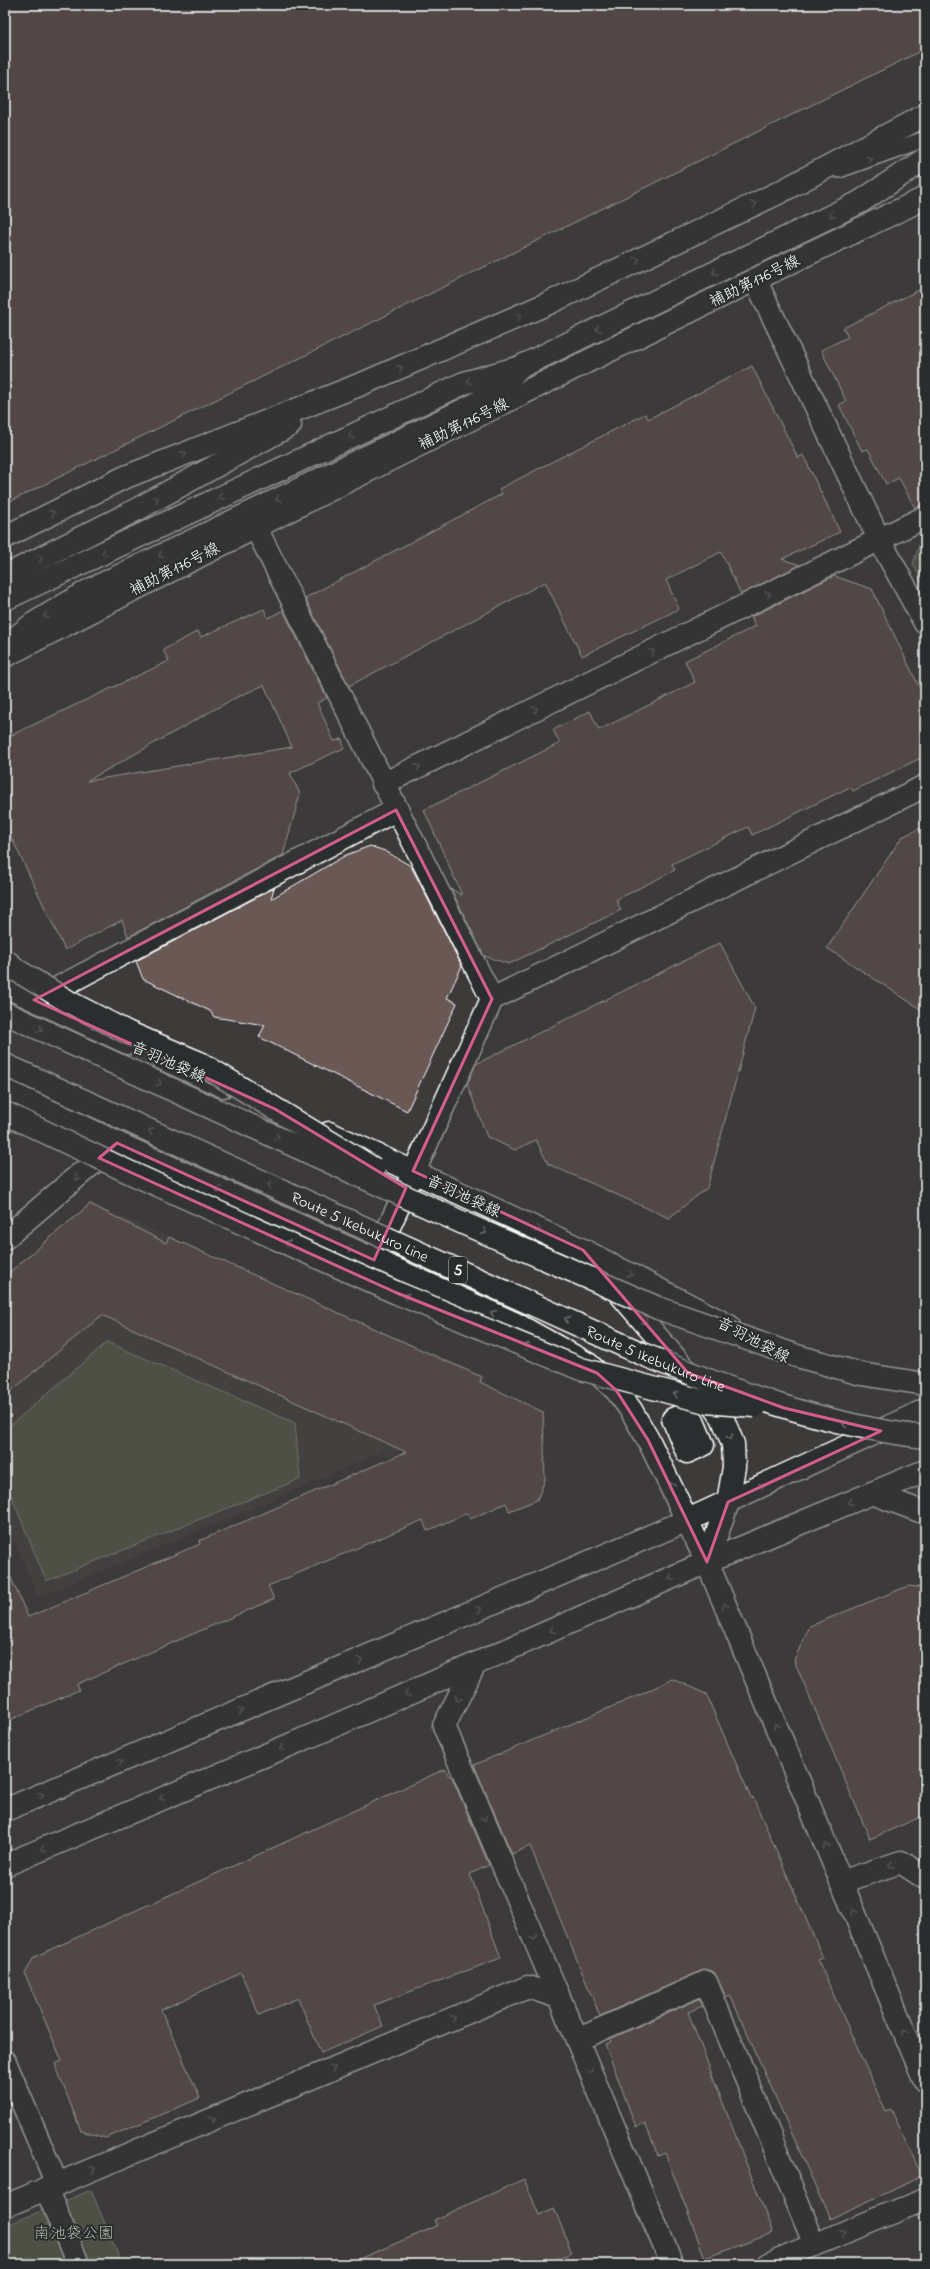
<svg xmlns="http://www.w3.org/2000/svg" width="930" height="2269" font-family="'Indie Flower','Klee One',sans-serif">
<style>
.built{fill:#4e4746}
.green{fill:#656c52;stroke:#b2b6a8}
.building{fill:#6a5855;stroke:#fff;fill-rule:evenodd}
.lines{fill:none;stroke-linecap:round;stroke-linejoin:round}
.lane-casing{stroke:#fff;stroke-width:18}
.street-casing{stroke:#fff;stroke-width:25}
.secondary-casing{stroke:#fff;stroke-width:25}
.highway-casing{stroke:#fff;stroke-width:25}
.lane{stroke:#2a2d2e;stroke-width:15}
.street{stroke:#2a2d2e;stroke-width:22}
.secondary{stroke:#2a2d2e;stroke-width:22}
.highway{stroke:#2a2d2e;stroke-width:22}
.highway-bridge-casing{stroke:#fff;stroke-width:25;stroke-linecap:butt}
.highway-bridge{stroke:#2a2d2e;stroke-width:22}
.oneway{stroke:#6a6c6d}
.marked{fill:none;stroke:#d45d8c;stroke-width:3;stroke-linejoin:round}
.labels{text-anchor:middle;stroke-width:4;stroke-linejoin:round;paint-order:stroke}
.shield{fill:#2a2d2e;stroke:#bfc0c0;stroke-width:1}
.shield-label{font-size:15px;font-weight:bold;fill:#fff}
.street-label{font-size:16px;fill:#fff;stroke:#2a2d2e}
.park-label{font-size:16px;fill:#b2b6a8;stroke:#2a2d2e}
</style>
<rect width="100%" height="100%" fill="#3d3a3a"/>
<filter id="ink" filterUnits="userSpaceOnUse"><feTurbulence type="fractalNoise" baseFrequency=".025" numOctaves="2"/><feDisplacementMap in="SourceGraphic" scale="8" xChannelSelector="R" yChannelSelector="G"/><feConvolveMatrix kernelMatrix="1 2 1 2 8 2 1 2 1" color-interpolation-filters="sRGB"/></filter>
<g filter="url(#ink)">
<polygon class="built" points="90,1202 486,1377 468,1423 387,1457 384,1451 242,1513 38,1597 5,1518 5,1275"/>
<g class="green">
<polygon points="925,537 925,588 913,564 921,539"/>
<polygon points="107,1342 295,1423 300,1479 46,1581 5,1480 5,1430"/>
<polygon points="91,2190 122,2264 5,2264 5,2226"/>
</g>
<g class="building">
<polygon points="5,5 925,5 925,49 5,504"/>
<polygon points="925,287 925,505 915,508 899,478 886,484 868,449 862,451 839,405 846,401 821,350 848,337 843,328"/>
<polygon points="752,366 798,458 803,455 840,532 782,559 800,565 741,594 721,552 666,580 679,609 582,656 545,582 349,686 305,598 502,494 499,489 645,414 648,419"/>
<polygon points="834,576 872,589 925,699 925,756 853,791 850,787 752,835 748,827 672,864 675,870 616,900 621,910 509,964 484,956 451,889 462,895 424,810 560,743 553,730 590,711 599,730 695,682 685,661 756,626 751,617"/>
<path d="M264 609 268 618 283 610 327 698 317 703 334 741 342 739 344 748 290 773 300 794 283 855 128 937 122 920 65 950 5 824V738L169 661 163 650 198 631 201 637ZM264 685 292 747 87 781 233 699Z"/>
<polygon points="925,826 925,1012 827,948 902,837"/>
<polygon points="370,846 385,851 411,866 462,966 447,998 457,1003 407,1111 259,1037 265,1025 214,1017 210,1011 143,979 136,961 274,888 271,899 346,855"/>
<polygon points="720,943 755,1008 707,1188 669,1218 548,1164 536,1140 515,1150 487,1137 467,1084 476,1064"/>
<polygon points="90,1204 166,1243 169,1237 482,1377 480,1382 543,1412 545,1480 537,1500 509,1511 506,1503 470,1519 467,1513 427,1531 423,1520 268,1586 274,1599 77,1684 79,1690 5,1722 5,1564 28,1617 200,1544 199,1541 406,1452 102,1315 5,1396 5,1276"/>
<polygon points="908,1586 925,1588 925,1815 870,1839 794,1660 810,1626"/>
<polygon points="672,1679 706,1694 751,1798 753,1797 823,1958 818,1960 886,2112 891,2109 922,2176 830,2219 730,1995 726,1997 714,1972 708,1970 701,1971 600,2016 530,1846 512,1854 474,1765 642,1694"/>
<polygon points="445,1769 449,1776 451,1775 489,1865 470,1874 501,1958 374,2005 383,2026 321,2053 298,1998 259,2015 241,1973 161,2010 200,2098 106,2138 81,2131 55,2064 62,2061 25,1974 34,1957"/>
<polygon points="699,1999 703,2006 688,2012 773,2233 705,2258 665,2153 658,2156 645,2123 636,2127 605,2044 611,2042 610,2039"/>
<polygon points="524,2179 539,2215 554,2208 572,2253 544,2264 347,2264 437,2226 434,2220"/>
</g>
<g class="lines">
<defs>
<polyline id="lane" points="839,170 925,139"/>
<g id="street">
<polyline points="755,279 879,539 925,623"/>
<polyline points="255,526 492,999"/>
<polyline points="383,784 925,517"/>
<polyline points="35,1000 396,810"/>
<polyline points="5,1238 113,1146"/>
<polyline points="374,1260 492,999 925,786"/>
<polygon points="689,1412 703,1445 687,1452 673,1419"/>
<polyline points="872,1493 925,1513"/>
<polyline points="707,1562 925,2081"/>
<polyline points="475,1664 444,1726 672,2264"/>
<polyline points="841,1882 901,1862 925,1878"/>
<polyline points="577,2040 706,1982 815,2245"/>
<polyline points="5,2062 57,2184"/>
<polyline points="46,2188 78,2264"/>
<polyline points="5,2206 528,1987 559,1997"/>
<polyline points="768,2264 925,2199"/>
</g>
<g id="secondary">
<path d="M5 656C309 498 616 345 925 198"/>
<polyline points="5,986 128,1043"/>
<polyline points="163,1059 223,1086"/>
<polyline points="5,1089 117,1143 516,1324 588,1364 616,1390 631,1410 650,1443 707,1562"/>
<polyline points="329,1133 583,1250 729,1326"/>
<polyline points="615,1288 701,1388 722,1417 733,1444 734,1467 728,1502 707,1562"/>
<polyline points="5,1810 688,1520 925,1410"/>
<polyline points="5,1865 318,1733 707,1562 925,1471"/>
</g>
<g id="highway">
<polyline points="5,537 123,478 364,383 549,303 780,192 925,115"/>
<polyline points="5,576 136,510 290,425"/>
<polyline points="5,599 464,383 520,367 860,202 925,159"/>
<polyline points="5,646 33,624 88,591 476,404 515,372"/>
</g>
</defs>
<use href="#lane" class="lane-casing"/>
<use href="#street" class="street-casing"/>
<use href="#secondary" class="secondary-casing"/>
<use href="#highway" class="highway-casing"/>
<use href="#lane" class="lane"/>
<use href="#street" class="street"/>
<use href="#secondary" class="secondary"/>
<use href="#highway" class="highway"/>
<defs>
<g id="highway-bridge">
<polyline points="5,960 18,971 69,1002 127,1032 200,1063 374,1169"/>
<polyline points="5,1013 463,1223 658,1308 797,1356 861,1374 925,1384"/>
<path id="s1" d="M5 1065 640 1353C732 1391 825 1426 925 1437"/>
<polyline points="5,1113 131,1173 397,1293 581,1369 706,1402 755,1406"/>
</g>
</defs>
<use href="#highway-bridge" class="highway-bridge-casing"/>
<use href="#highway-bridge" class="highway-bridge"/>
</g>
<defs><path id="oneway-chevron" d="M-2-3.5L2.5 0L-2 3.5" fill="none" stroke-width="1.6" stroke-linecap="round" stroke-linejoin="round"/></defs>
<g class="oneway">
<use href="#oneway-chevron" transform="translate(869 159) rotate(-20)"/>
<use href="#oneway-chevron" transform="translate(754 204) rotate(-26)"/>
<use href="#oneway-chevron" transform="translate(832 215) rotate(154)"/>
<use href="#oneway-chevron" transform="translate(637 260) rotate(-26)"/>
<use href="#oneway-chevron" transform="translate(715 272) rotate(154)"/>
<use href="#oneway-chevron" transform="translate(519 316) rotate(-24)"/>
<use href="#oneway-chevron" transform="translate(598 329) rotate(154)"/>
<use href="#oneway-chevron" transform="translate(400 368) rotate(-24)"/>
<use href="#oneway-chevron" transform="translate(469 381) rotate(164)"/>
<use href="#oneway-chevron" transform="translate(351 436) rotate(155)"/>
<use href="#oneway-chevron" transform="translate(184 454) rotate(-21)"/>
<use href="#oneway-chevron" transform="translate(221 497) rotate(155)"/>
<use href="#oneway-chevron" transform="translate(156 499) rotate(-29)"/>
<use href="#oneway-chevron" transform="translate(278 499) rotate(154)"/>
<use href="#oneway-chevron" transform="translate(52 513) rotate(-26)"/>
<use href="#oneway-chevron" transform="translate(104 553) rotate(155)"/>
<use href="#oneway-chevron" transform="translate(161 555) rotate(154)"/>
<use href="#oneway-chevron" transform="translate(40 558) rotate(-27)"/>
<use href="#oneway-chevron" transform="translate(768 594) rotate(-26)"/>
<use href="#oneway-chevron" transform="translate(46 616) rotate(149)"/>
<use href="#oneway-chevron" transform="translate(652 652) rotate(-26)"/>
<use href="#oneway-chevron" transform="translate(535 709) rotate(-26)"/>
<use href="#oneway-chevron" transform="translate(418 767) rotate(-26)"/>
<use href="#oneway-chevron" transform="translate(40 1029) rotate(25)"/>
<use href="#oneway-chevron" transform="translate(159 1083) rotate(25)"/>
<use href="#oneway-chevron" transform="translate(151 1131) rotate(-156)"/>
<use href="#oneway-chevron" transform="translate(277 1137) rotate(25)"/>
<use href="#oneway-chevron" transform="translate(77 1178) rotate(139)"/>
<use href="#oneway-chevron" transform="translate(270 1185) rotate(-156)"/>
<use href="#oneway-chevron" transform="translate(218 1189) rotate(-156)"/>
<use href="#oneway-chevron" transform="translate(538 1229) rotate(25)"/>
<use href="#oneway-chevron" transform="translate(484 1232) rotate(24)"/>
<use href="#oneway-chevron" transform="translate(287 1243) rotate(-156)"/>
<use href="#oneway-chevron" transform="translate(349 1248) rotate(-156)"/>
<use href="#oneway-chevron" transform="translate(630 1274) rotate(28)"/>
<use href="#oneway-chevron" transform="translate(406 1296) rotate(-158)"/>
<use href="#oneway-chevron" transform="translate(493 1313) rotate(-156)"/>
<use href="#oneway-chevron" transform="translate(567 1319) rotate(-155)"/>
<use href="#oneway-chevron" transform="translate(645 1322) rotate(50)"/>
<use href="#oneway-chevron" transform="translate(526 1346) rotate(-158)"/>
<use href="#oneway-chevron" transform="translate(676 1394) rotate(-165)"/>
<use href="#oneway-chevron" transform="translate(845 1424) rotate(-167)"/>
<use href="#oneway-chevron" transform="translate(730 1437) rotate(68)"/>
<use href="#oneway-chevron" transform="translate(671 1485) rotate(-116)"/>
<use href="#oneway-chevron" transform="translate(762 1486) rotate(-25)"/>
<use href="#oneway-chevron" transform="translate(850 1502) rotate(158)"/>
<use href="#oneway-chevron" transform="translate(671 1578) rotate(156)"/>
<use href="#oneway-chevron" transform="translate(725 1606) rotate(-113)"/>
<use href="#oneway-chevron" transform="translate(479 1609) rotate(-23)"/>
<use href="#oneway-chevron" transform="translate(552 1630) rotate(156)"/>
<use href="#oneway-chevron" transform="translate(360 1660) rotate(-23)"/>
<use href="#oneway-chevron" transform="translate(407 1694) rotate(156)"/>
<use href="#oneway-chevron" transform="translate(458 1699) rotate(116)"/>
<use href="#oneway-chevron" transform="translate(240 1711) rotate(-23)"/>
<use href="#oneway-chevron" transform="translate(776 1726) rotate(-113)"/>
<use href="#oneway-chevron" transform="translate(282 1748) rotate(157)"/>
<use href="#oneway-chevron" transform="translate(120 1762) rotate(-23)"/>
<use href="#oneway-chevron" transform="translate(41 1795) rotate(-23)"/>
<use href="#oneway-chevron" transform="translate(162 1798) rotate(157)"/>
<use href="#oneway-chevron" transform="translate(484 1818) rotate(67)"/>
<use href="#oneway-chevron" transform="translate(826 1846) rotate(-113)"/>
<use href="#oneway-chevron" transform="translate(43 1849) rotate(157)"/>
<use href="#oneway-chevron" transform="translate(891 1865) rotate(163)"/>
<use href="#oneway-chevron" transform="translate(854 1912) rotate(-113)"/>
<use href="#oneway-chevron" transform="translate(534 1938) rotate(67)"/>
<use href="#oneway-chevron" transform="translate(453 2018) rotate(-23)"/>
<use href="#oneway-chevron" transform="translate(904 2032) rotate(-113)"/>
<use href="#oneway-chevron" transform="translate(333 2068) rotate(-23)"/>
<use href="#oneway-chevron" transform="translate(590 2071) rotate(67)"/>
<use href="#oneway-chevron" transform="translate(213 2119) rotate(-23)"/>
<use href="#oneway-chevron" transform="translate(93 2169) rotate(-23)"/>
<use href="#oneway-chevron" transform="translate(843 2233) rotate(-22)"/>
</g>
</g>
<path d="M0 0H930V2269H0ZM396 810 492 999 413 1171 583 1250 688 1373 784 1408 881 1431 728 1502 707 1562 648 1440 616 1390 597 1373 397 1293 99 1158 117 1143 374 1260 406 1188 275 1109 34 1000Z" fill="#3d3a3a" fill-opacity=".55" fill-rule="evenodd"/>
<path class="marked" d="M396 810 492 999 413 1171 583 1250 688 1373 784 1408 881 1431 728 1502 707 1562 648 1440 616 1390 597 1373 397 1293 99 1158 117 1143 374 1260 406 1188 275 1109 34 1000Z"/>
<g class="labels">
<rect class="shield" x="449" y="1257" width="18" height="26" rx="3"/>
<g class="shield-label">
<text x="458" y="1275">5</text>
</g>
<g class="street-label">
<text transform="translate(754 280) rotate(-26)" y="6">補助第176号線</text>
<text transform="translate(463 423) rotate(-26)" y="6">補助第176号線</text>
<text transform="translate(174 568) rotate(-27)" y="6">補助第176号線</text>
<text transform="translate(169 1061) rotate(24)" y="6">音羽池袋線</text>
<text transform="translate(464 1195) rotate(25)" y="6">音羽池袋線</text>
<text dy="6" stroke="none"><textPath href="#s1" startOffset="390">Route 5 Ikebukuro Line</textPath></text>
<text transform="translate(754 1339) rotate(28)" y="6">音羽池袋線</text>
<text dy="6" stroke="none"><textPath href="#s1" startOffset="714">Route 5 Ikebukuro Line</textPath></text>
</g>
<g class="park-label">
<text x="74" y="2238">南池袋公園</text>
</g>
</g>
<rect width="930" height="2269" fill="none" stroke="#2a2d2e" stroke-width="20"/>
<rect x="10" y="10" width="910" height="2249" fill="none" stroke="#fff" stroke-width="1.5" filter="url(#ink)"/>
</svg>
